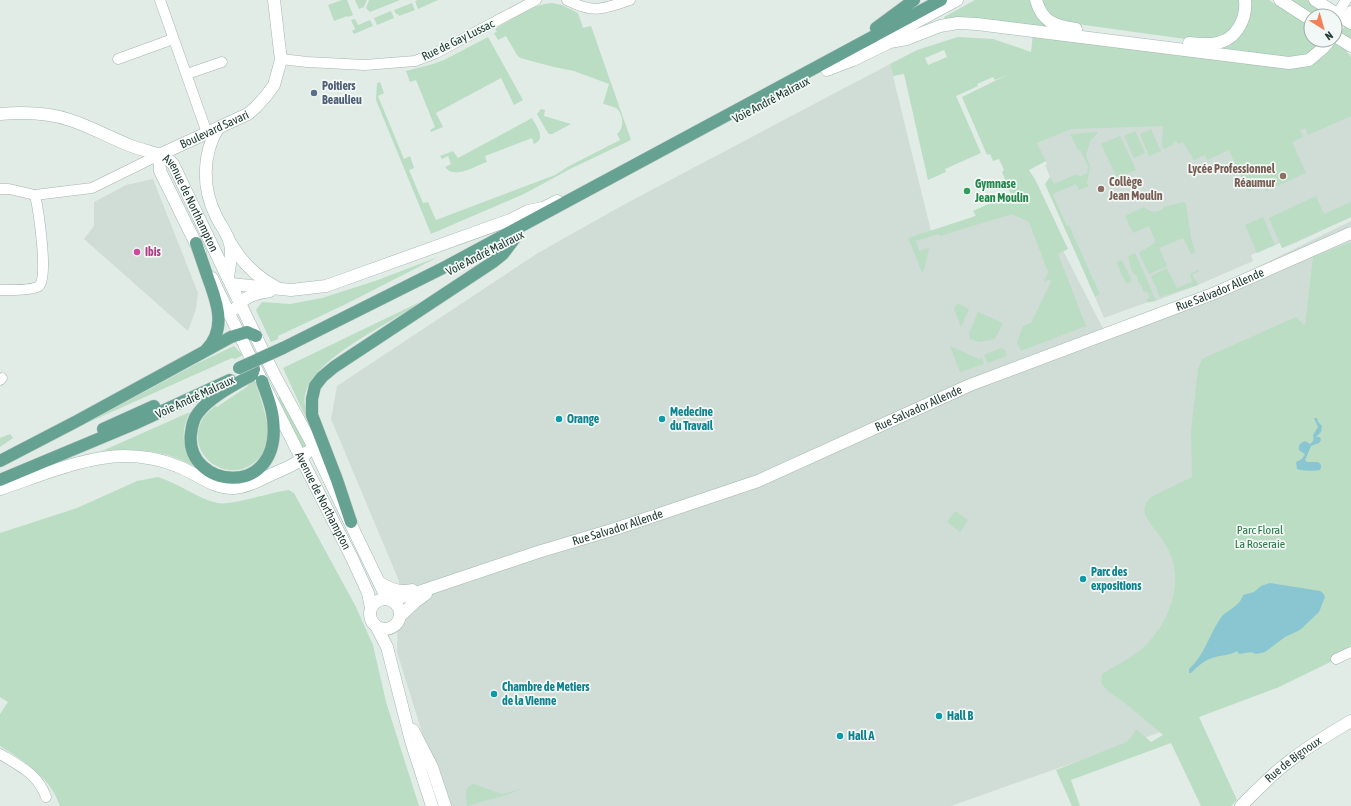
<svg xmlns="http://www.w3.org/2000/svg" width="1351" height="806" font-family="'Asap Condensed',sans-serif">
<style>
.built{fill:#d0dcd6}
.green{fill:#baddc4;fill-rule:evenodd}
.water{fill:#89c6d1}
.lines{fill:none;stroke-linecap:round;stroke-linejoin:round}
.street-casing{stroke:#a5b4ae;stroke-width:11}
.secondary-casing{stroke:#a0b8af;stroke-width:13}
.primary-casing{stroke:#c1c9c7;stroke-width:13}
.street{stroke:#fff;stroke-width:10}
.secondary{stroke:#fff;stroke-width:12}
.primary{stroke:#66a292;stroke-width:12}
.primary-bridge-casing{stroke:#c1c9c7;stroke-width:13;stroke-linecap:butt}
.primary-bridge{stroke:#66a292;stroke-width:12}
.service-dot{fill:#5c6f8a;stroke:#f2f8f5;stroke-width:1.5}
.education-dot{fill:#8d6e63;stroke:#f2f8f5;stroke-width:1.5}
.leisure-dot{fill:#2e9e5b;stroke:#f2f8f5;stroke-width:1.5}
.hotel-dot{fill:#d1479c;stroke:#f2f8f5;stroke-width:1.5}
.culture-dot{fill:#0f9aa8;stroke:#f2f8f5;stroke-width:1.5}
.labels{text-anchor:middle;stroke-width:3.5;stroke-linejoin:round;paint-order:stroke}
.street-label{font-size:12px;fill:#223d36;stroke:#f2f8f5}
.service-label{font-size:12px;font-weight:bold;fill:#4e5e75;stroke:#f2f8f5;text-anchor:start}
.education-label{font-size:12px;font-weight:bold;fill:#785e54;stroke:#f2f8f5;text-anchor:end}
.leisure-label{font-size:12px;font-weight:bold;fill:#27864d;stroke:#f2f8f5;text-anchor:start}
.hotel-label{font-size:12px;font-weight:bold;fill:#b23c85;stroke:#f2f8f5;text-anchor:start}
.culture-label{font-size:12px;font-weight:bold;fill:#0d838f;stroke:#f2f8f5;text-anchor:start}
.park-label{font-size:12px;fill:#2c7448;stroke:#f2f8f5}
</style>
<rect width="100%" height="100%" fill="#e2ece7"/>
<g class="built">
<polygon points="890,64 931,231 1035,196 1109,340 1351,221 1351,537 1172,728 951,806 445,806 397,652 399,581 331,419 337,386 538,253 625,204"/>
<polygon points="1044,80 1351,96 1351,217 1293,244 1282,248 1280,243 1251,255 1253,261 1198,285 1158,300 1145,303 1104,318 1095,297 1100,294 1069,225 1067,226 1053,194 1053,184 1045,165 1047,164 1037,143 1067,130"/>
<polygon points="153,179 198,293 196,309 188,331 84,239 94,226 94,202 126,185"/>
</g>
<g class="green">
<polygon points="342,0 347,0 353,15 348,17 347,16 334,21 328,5"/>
<polygon points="355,0 367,0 364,7 359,9"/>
<polygon points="369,0 400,0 370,12 366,8"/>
<polygon points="418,0 438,0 418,9 415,1"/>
<polygon points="975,0 1032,0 1053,27 946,21 944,17"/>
<polygon points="1041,0 1240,0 1241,10 1234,27 1220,38 1200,41 1062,22 1047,12"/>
<polygon points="1250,0 1269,0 1311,27 1311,40 1325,40 1302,59 1218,51 1218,48 1225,45"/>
<polygon points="1287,0 1307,0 1331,16 1312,16"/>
<polygon points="412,3 415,10 399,16 398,14 396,14 394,10"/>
<path d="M552 3 562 5 578 13 583 28 591 26 631 140 570 169 524 194 431 234 376 100 377 83 380 82 384 93 378 96 404 159 410 156 414 168 409 170 423 203 428 202 436 220 555 175 569 166 620 140 617 134C625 128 623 113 616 108 612 106 607 105 603 104L609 84 574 71 554 67 520 58 517 55 506 36 498 40 494 33 497 32 495 29C513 19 532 4 552 3Z"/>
<polygon points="391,11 394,18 377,25 374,18"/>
<polygon points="355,19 358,25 370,20 373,26 354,34 352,31 355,29 351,20"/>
<polygon points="1345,26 1351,29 1351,41 1340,33"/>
<path d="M1033 34 1296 68 1333 44H1336L1344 48 1351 57V116L1308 135 1305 128 1300 130 1303 137 1292 142 1306 173 1266 191 1262 185 1248 191 1229 150 1207 160 1205 155 1194 160 1183 142 1178 144 1176 141 1173 142 1174 144 1164 149 1162 145 1163 126 1071 129 1037 143 1046 161 1029 170 1036 181 1068 249 1058 254 1086 326 1021 351 1017 342 1023 326 1031 323 1051 282 1050 279 1044 282 1048 272 1029 222 1012 214 940 236 939 234 916 241 919 251 929 248 924 270 922 272 908 238 976 216 973 211 1002 198 1004 203 1012 200 1010 195 1011 194 1002 172 1004 170 999 159 993 161 990 154 987 155 962 97 1009 74 995 80 993 77 977 84 978 86 956 96 981 153 945 169 946 172 928 180 904 74 893 76 890 64 917 50 958 37 993 39 1031 52ZM944 50 947 57 928 65 925 58Z"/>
<polygon points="488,37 523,100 514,105 501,78 436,113 443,127 431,132 430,130 435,127 416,80 410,82 406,71 433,64 444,60"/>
<polygon points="541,109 545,110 544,116 571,124 552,134 549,134 546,130 537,114"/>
<path d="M532 118C536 126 547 138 534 144L532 138 485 156 487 162C475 166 454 180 445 167L451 164 448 156 442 159 440 156 453 151 458 158Z"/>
<polygon points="1151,129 1161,151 1149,156 1140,134"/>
<polygon points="1135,131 1145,153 1134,158 1124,136"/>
<polygon points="1097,132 1098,133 1090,141 1086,155 1090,167 1087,183 1089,186 1079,190 1076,184 1053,194 1067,226 1069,225 1100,294 1095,297 1045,184 1050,177 1054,184 1077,174 1079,177 1088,173 1087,170 1089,168 1080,150 1078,150 1070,134"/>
<polygon points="1120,136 1136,170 1117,178 1101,144"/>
<polygon points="1316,196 1324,214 1351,202 1351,217 1282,248 1269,218"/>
<path d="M1184 202 1186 204 1191 238 1195 252 1191 254 1183 238 1159 248 1167 266 1149 274 1139 253 1156 242 1149 226 1133 233 1125 216 1144 207C1150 213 1158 214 1164 207Z"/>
<polygon points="1263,217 1275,245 1257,253 1245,225"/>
<path d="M1351 242V652L1277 688 1199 717 1237 800 1231 806H1201L1171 743 1071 780 1080 806H1072L1056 770 1127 742 1135 732 1136 729 1151 742 1163 735 1125 703 1108 691 1101 683 1102 674C1118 664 1135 657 1148 643 1171 618 1185 580 1167 547 1163 538 1148 523 1145 514 1143 507 1147 501 1151 497L1192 477 1191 431 1198 369 1202 359 1296 317 1305 326 1313 257Z"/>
<polygon points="1135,253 1156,301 1147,302 1147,299 1150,298 1148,293 1143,291 1142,286 1138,282 1137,276 1132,272 1128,256"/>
<polygon points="438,257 346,304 278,336 278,339 271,342 256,310 262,302 290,304 322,298 375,281"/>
<polygon points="1122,260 1132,281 1126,284 1116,262"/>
<polygon points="1167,268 1177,288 1192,282 1190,274 1198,270 1199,271 1192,275 1195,280 1196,280 1198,285 1160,297 1151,276"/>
<path d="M420 302C392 324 298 363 305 405L320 443 317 442 283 368Z"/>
<polygon points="957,303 969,309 961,327 954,309"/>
<polygon points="978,312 1003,323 995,339 979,342 970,339 969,333"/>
<polygon points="234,346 243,355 235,359 232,358 87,423 198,363"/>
<polygon points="950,346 979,359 982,358 984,364 960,372"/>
<polygon points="1001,348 1005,350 1007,356 988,363 984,355"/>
<path d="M255 381C261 401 272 426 266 447 264 453 260 458 255 462 226 486 184 453 202 420 205 414 210 411 215 406L217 407 248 386 247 384Z"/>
<polygon points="281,396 306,445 304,452 278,398"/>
<path d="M190 412C179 434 183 450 197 468 165 450 138 448 102 451Z"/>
<polygon points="10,434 13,438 0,447 0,438"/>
<path d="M158 477C178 483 197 498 217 503 233 506 270 492 289 490L294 493 356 607 373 645 386 702 419 806H60C50 777 24 761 0 746V714L8 702 0 697V533L77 508 137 481Z"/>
<polygon points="955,511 968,520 960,532 947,522"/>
<path d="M474 784 496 792 502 794 522 789 506 795 467 806C467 796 462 787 474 784Z"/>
</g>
<g class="water">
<path d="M1314 418H1317L1318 422 1322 426 1321 432 1316 437H1320L1321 440 1319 443 1311 446 1305 460 1307 462H1318C1321 464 1322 466 1320 470 1315 471 1302 471 1297 469L1296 462 1302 459 1305 454 1299 450C1298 445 1300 443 1305 441L1310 444C1314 441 1314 440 1313 435L1318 427Z"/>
<path d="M1270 583 1320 591 1323 593 1325 597 1319 612 1300 630 1285 637 1265 652 1256 654 1251 652 1239 654 1237 651C1230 656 1220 655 1212 658 1203 661 1197 667 1191 673H1189V669C1204 656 1209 635 1220 619 1227 609 1240 607 1243 595L1254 592 1261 586Z"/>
</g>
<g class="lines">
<defs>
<g id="street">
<polyline points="160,0 207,133"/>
<path d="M567 0C594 14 603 9 630 0"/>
<polyline points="1335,17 1346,0"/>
<polyline points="1345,19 1351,11"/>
<polyline points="118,59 173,39"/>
<polyline points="281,59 307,62 365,65 415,61 436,53 536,0"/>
<polyline points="187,74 222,62"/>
<polyline points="0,189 9,189 35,195"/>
<path d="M0 290C9 290 32 291 39 286 49 278 38 208 35 195L92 188 159 155"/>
<polyline points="0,380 2,378"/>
<polyline points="1336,659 1351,652"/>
<path d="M0 754C20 766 38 774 46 797"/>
</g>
<g id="secondary">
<path d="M1036 0C1042 22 1055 26 1076 29"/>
<polyline points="1280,0 1311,20"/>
<polyline points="1315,0 1351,23"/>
<polyline points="1335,36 1351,46"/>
<polyline points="883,40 957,0"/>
<path d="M1189 43C1198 44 1208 45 1217 43 1237 39 1247 18 1245 0"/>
<polyline points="827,70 853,60 890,42 907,39 940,26 958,23 977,24 1289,63 1309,60 1322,49 1330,40"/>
<path id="s1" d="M0 114C23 112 47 112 70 120 92 127 112 139 134 147 148 152 163 153 173 164L274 374 311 442 387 599"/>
<path d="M218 128C202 155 202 188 216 216 220 225 228 234 230 244 233 254 229 267 228 278"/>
<polyline points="159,155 160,171 200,252"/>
<path id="s2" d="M159 155 248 114 256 107 266 96 274 85 279 67 281 59 280 52 274 0"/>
<path d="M231 244C242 262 256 277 276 287"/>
<path id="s3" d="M212 278 262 381 352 558 368 593 371 608"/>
<polyline points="231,284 291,290 326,286 510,220 528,211 543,208 557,201"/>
<path d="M236 308C244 296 257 293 270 291"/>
<path d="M0 489C37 477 85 456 124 456 142 456 160 459 177 466 196 473 213 489 234 488 249 487 263 478 277 472 288 467 300 463 307 452"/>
<path d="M379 582C389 589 400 593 412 590"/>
<circle cx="385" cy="614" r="15"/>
<path id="s4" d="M391 600 410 595 538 552 615 529 758 481 970 385 1215 293 1351 233"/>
<polyline points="400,616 415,602 426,594"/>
<polyline points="376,626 387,647 411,741 432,806"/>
<polyline points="413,730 432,767 445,806"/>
<path id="s5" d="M1241 806C1257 790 1273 773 1291 760 1310 745 1331 733 1351 721"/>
</g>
<g id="primary">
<polyline points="876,28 914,0"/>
<path d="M196 243C200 255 204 266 208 278 217 302 227 329 206 350"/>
<polyline points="283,348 447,266 941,0"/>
<path d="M254 369 252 375C234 385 210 397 198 413 193 419 192 426 191 433 184 489 283 501 273 419 272 406 266 393 262 381"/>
<polyline points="103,429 154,406"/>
<polyline points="0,461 77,421 231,337 247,332 256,336"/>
<polyline points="0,480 134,424 230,380"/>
<polyline points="351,522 337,480 312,415 312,399 315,386 322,377 334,367 493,262 503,254 515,238"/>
</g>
</defs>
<use href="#street" class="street-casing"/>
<use href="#secondary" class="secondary-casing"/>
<use href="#primary" class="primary-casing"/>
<use href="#street" class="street"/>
<use href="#secondary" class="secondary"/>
<use href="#primary" class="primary"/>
<defs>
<polyline id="primary-bridge" points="239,368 283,348"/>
</defs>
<use href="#primary-bridge" class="primary-bridge-casing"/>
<use href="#primary-bridge" class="primary-bridge"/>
</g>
<circle class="service-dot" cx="314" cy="93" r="4"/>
<g class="education-dot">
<circle cx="1283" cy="176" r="4"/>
<circle cx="1101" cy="189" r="4"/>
</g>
<circle class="leisure-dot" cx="967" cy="191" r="4"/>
<circle class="hotel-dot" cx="137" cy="252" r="4"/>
<g class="culture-dot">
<circle cx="559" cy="419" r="4"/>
<circle cx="662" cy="419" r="4"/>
<circle cx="1083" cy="579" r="4"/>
<circle cx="494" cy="694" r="4"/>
<circle cx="939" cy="716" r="4"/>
<circle cx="840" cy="736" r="4"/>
</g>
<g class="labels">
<g class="street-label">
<text transform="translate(458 40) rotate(-26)" y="4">Rue de Gay Lussac</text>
<text transform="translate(771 100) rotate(-28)" y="4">Voie André Malraux</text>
<text dy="4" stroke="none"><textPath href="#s2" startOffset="61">Boulevard Savari</textPath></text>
<text dy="4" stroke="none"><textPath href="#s1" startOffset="226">Avenue de Northampton</textPath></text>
<text transform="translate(485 253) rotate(-27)" y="4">Voie André Malraux</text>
<text dy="4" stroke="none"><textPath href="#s4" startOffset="886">Rue Salvador Allende</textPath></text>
<text transform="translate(195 397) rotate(-25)" y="4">Voie André Malraux</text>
<text dy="4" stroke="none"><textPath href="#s4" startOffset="562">Rue Salvador Allende</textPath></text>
<text dy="4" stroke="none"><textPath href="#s3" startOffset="249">Avenue de Northampton</textPath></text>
<text dy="4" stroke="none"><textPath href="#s4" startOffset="238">Rue Salvador Allende</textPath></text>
<text dy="4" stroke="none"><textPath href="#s5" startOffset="70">Rue de Bignoux</textPath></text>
</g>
<g class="service-label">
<text x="322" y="90">Poitiers<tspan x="322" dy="14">Beaulieu</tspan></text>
</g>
<g class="education-label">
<text x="1275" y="173">Lycée Professionnel<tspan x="1275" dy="14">Réaumur</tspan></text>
<text x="1109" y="186" text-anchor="start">Collège<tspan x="1109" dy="14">Jean Moulin</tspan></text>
</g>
<g class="leisure-label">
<text x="975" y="188">Gymnase<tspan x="975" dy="14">Jean Moulin</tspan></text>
</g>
<g class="hotel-label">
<text x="145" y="256">Ibis</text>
</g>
<g class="culture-label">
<text x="670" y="416">Medecine<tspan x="670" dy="14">du Travail</tspan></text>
<text x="567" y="423">Orange</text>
<text x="1091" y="576">Parc des<tspan x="1091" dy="14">expositions</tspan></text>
<text x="502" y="691">Chambre de Metiers<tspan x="502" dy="14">de la Vienne</tspan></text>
<text x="947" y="720">Hall B</text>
<text x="848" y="740">Hall A</text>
</g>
<g class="park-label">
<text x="1260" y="534">Parc Floral<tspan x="1260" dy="14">La Roseraie</tspan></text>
</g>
</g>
<g transform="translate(1323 28) rotate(143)"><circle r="19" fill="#f2f8f5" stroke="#9fada9"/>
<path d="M0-3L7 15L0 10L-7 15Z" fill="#f2805a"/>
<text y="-6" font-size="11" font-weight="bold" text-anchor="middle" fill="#223d36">N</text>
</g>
</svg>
